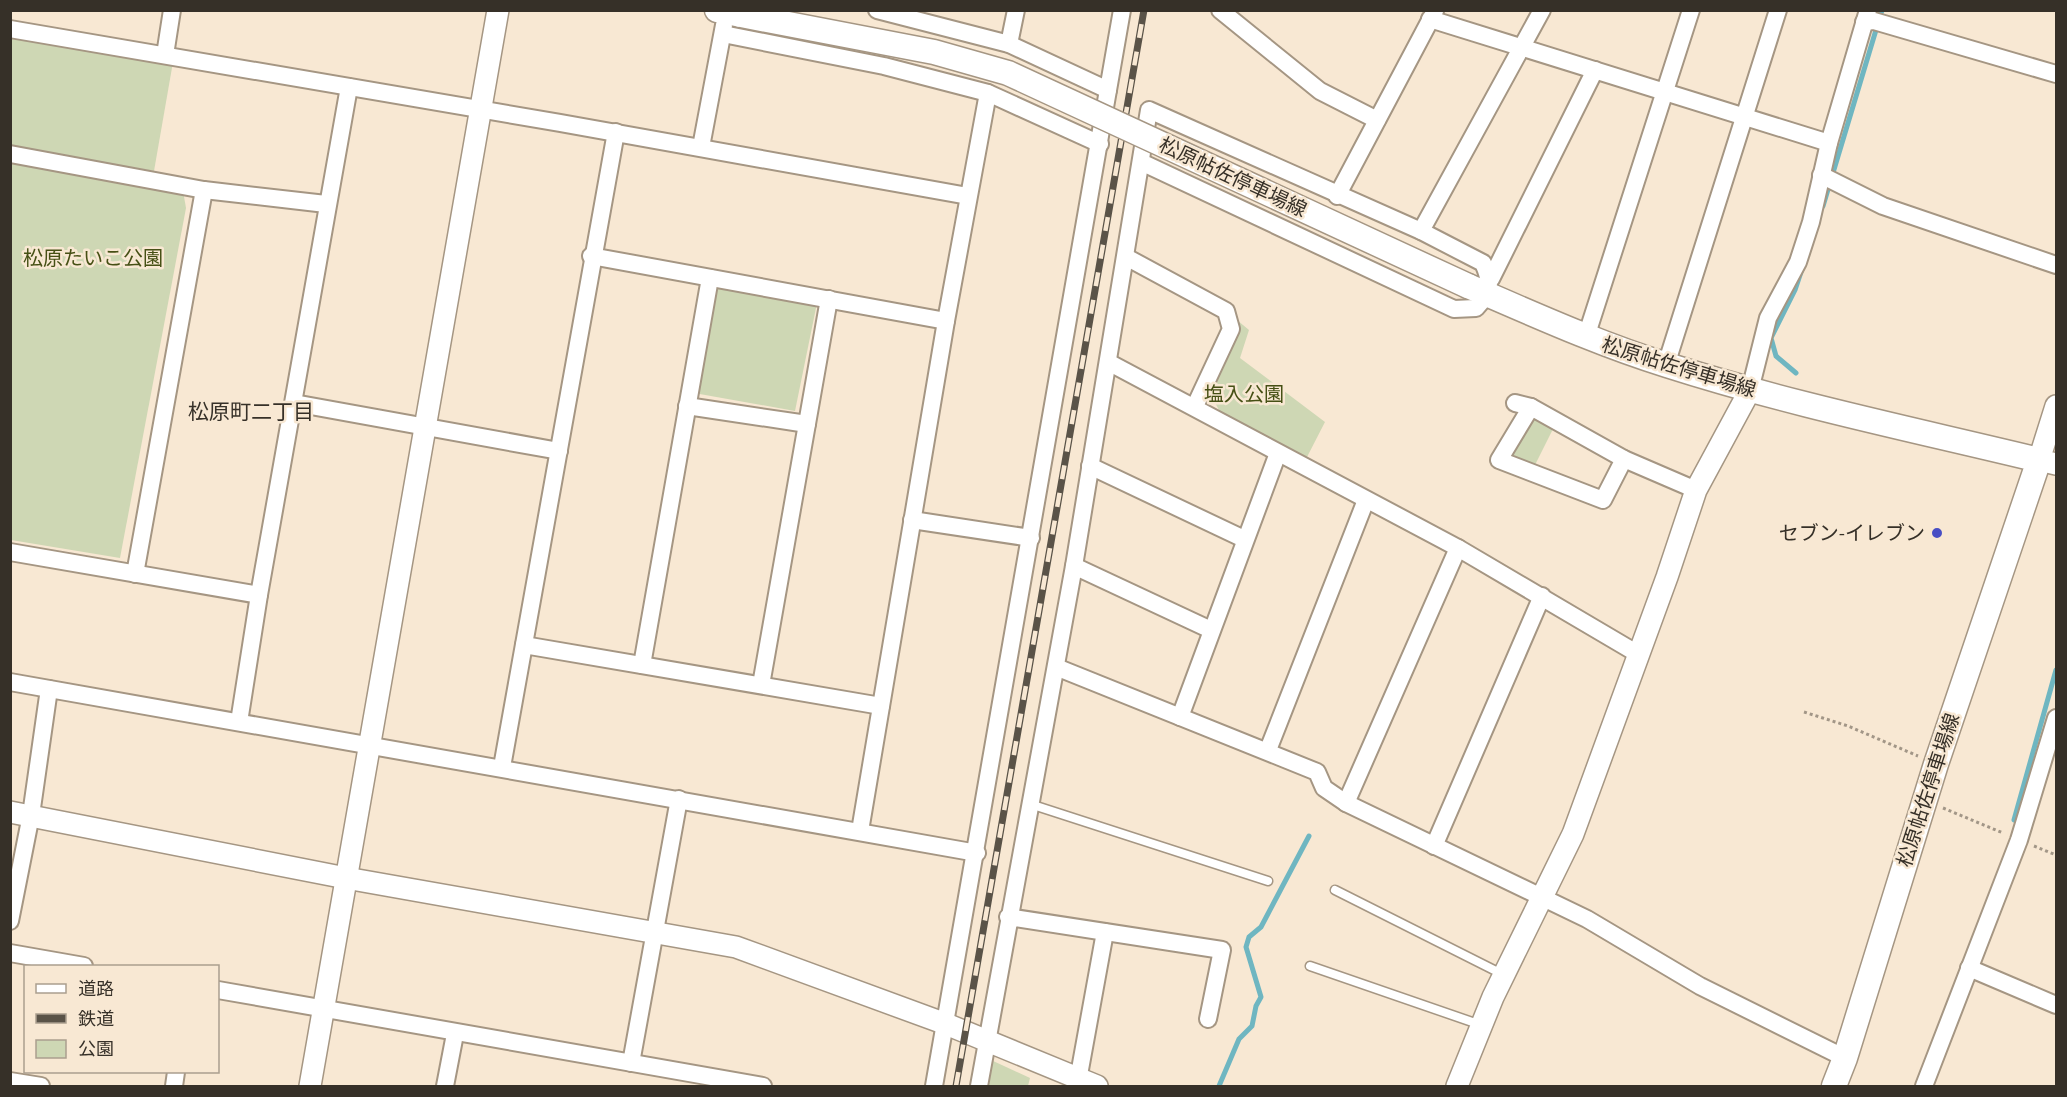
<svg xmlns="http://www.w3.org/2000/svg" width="2067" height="1097" font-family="'Source Sans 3','Noto Sans JP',sans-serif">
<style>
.green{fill:#ced7b4}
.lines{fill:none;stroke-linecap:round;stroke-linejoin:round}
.stream{stroke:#6fb6c1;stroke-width:5}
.service-casing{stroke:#a59683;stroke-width:11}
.minor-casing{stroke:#a59683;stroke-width:20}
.tertiary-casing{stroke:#a59683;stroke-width:24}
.secondary-casing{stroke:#a59683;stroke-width:27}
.path{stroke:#a29687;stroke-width:3;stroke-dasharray:3 3;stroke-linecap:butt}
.service{stroke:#fff;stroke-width:8}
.minor{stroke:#fff;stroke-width:16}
.tertiary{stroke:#fff;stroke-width:21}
.secondary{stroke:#fff;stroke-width:24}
.rail-casing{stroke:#5a5348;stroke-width:7}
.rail{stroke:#f8e8d3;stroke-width:4.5;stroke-dasharray:14;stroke-linecap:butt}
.secondary-bridge-casing{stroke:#a59683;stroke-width:27;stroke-linecap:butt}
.secondary-bridge{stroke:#fff;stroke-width:24}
.poi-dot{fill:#484ec4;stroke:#f8e8d3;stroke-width:2}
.labels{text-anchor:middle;stroke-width:5;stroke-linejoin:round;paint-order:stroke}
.street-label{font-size:20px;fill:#363028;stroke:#f8e8d3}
.park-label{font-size:20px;fill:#465015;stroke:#f8e8d3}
.poi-label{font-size:20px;fill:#363028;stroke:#f8e8d3;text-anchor:end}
.neighbourhood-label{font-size:21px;fill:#363028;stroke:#f8e8d3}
</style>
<rect width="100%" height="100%" fill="#f8e8d3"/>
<g class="green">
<polygon points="10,35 173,62 154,171 11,147"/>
<polygon points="10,160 183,191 186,208 120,558 11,540"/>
<polygon points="716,286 817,303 795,411 694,393"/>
<polygon points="1237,320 1249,330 1240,358 1325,422 1307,457 1220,412 1211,395"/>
<polygon points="1537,417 1554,427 1534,467 1514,460 1510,452 1526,423"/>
<polygon points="991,1060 1030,1078 1028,1086 986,1086"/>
</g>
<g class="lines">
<g class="stream">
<polyline points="1823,206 1882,10"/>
<polyline points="1796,373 1776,356 1771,338 1795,290 1802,269"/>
<polyline points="2014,820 2056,670"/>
<polyline points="1219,1086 1239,1039 1252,1026 1256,1006 1261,997 1246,947 1249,937 1261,927 1309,836"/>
</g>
<defs>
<g id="service">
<polyline points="1030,804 1268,881"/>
<polyline points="1335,890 1504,975"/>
<polyline points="1310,966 1481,1025"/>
</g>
<g id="minor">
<polyline points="877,10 1009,44 1108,90"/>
<polyline points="1220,10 1320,91 1377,120"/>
<polyline points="1430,19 1829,143"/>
<polyline points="1864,22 1874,21 2056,74"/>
<path d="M10 29C330 82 649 138 968 196"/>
<polyline points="723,34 884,66 988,93 1100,144"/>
<polyline points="1009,44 1016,10"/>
<polyline points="165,55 172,10"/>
<polyline points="701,147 724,25"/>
<polyline points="10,154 204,190 326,204"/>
<polyline points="1821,175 1883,206 2056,265"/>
<polyline points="1337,196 1435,11"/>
<polyline points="1421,231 1542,10"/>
<polyline points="591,256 946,321"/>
<polyline points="1126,257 1226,311 1231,329 1195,406"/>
<polyline points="1491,279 1595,70"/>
<polyline points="1586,337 1691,10"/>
<polyline points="1108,362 1458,548 1638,654"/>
<polyline points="1666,365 1778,10"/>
<polyline points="1750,390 1768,318 1798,262 1811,222 1829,143 1868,10"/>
<polyline points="294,403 559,451"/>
<polyline points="1515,403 1531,407 1624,459 1696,490"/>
<polyline points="687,406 807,424"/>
<polyline points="1531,407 1499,460 1603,500 1624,459"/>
<polyline points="1090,466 1244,539"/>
<polyline points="912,520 1031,538"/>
<polyline points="10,552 259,595"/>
<polyline points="1074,566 1211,630"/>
<polyline points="135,574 204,190"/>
<polyline points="524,645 881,706"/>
<polyline points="642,665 710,278"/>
<polyline points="1056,667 1317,772 1324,788 1346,803 1587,919 1700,986 1845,1058"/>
<polyline points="10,682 977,853"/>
<polyline points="761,685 829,299"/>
<polyline points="1180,717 1278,453"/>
<polyline points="239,722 259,595 349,87"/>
<polyline points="1268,750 1366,500"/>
<polyline points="502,767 616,132"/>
<polyline points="1346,803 1458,548"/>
<polyline points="860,831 946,321 988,93"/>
<polyline points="1434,846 1542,596"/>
<polyline points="1008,917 1222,950 1208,1019"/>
<polyline points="10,921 31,815 49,689"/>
<polyline points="10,953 84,966"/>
<polyline points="1969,968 2056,1005"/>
<polyline points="218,990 763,1086"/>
<polyline points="631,1063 679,799"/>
<polyline points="10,1081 41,1086"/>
<polyline points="174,1086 176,1072"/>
<polyline points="445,1086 455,1034"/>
<polyline points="934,1086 1122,10"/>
<path d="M979 1086 1074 566 1149 110 1421 231 1483 263C1492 283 1491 292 1476 308L1454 309 1141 162"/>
<polyline points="1077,1086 1105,932"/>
<polyline points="1924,1086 2019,840 2056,718"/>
</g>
<g id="tertiary">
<polyline points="2056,406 2039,460 2056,464"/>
<polyline points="10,812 346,878 736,947 946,1024 1097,1086"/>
<polyline points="310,1086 498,10"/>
<polyline points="1457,1086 1493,997 1573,834 1667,577 1696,490 1750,390"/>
</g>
<g id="secondary">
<polyline points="717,10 741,15"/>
<path d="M1468 286C1533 314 1599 344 1667 365 1789 404 1915 430 2039 460L1936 764 1845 1058 1834 1086"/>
</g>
</defs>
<use href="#service" class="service-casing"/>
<use href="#minor" class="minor-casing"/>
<use href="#tertiary" class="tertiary-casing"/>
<use href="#secondary" class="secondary-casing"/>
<g class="path">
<polyline points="1804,712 1848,726 1918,756"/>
<polyline points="1943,808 2003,833"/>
<polyline points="2034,846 2056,855"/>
</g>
<use href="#service" class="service"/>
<use href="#minor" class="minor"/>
<use href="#tertiary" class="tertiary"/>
<use href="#secondary" class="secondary"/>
<defs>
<polyline id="rail" points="956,1086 1144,10"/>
</defs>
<use href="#rail" class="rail-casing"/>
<use href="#rail" class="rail"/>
<defs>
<polyline id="secondary-bridge" points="741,15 934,52 1008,73 1468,286"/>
</defs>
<use href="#secondary-bridge" class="secondary-bridge-casing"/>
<use href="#secondary-bridge" class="secondary-bridge"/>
</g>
<circle class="poi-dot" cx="1937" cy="533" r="6"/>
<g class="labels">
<g class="street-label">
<text transform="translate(1233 177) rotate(25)" y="7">松原帖佐停車場線</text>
<text transform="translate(1679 367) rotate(17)" y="7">松原帖佐停車場線</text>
<text transform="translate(1928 790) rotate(-72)" y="7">松原帖佐停車場線</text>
</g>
<g class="park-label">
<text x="93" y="265">松原たいこ公園</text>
<text x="1244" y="401">塩入公園</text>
</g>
<g class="poi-label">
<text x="1925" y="540">セブン-イレブン</text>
</g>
<g class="neighbourhood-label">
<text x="251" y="419">松原町二丁目</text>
</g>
</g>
<rect width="2067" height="1097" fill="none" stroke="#363028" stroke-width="24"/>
<rect x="24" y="965" width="195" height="108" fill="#f8e8d3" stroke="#aa9e8f" stroke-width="1.5"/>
<rect x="36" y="984" width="30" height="9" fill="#ffffff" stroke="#aa9e8f" stroke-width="1.5"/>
<text x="78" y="995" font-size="18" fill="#363028">道路</text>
<rect x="36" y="1014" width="30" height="9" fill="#5a5348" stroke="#aa9e8f" stroke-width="1.5"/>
<text x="78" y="1025" font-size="18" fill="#363028">鉄道</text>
<rect x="36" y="1040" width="30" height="18" fill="#ced7b4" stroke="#aa9e8f" stroke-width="1.5"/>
<text x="78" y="1055" font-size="18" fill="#363028">公園</text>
</svg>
